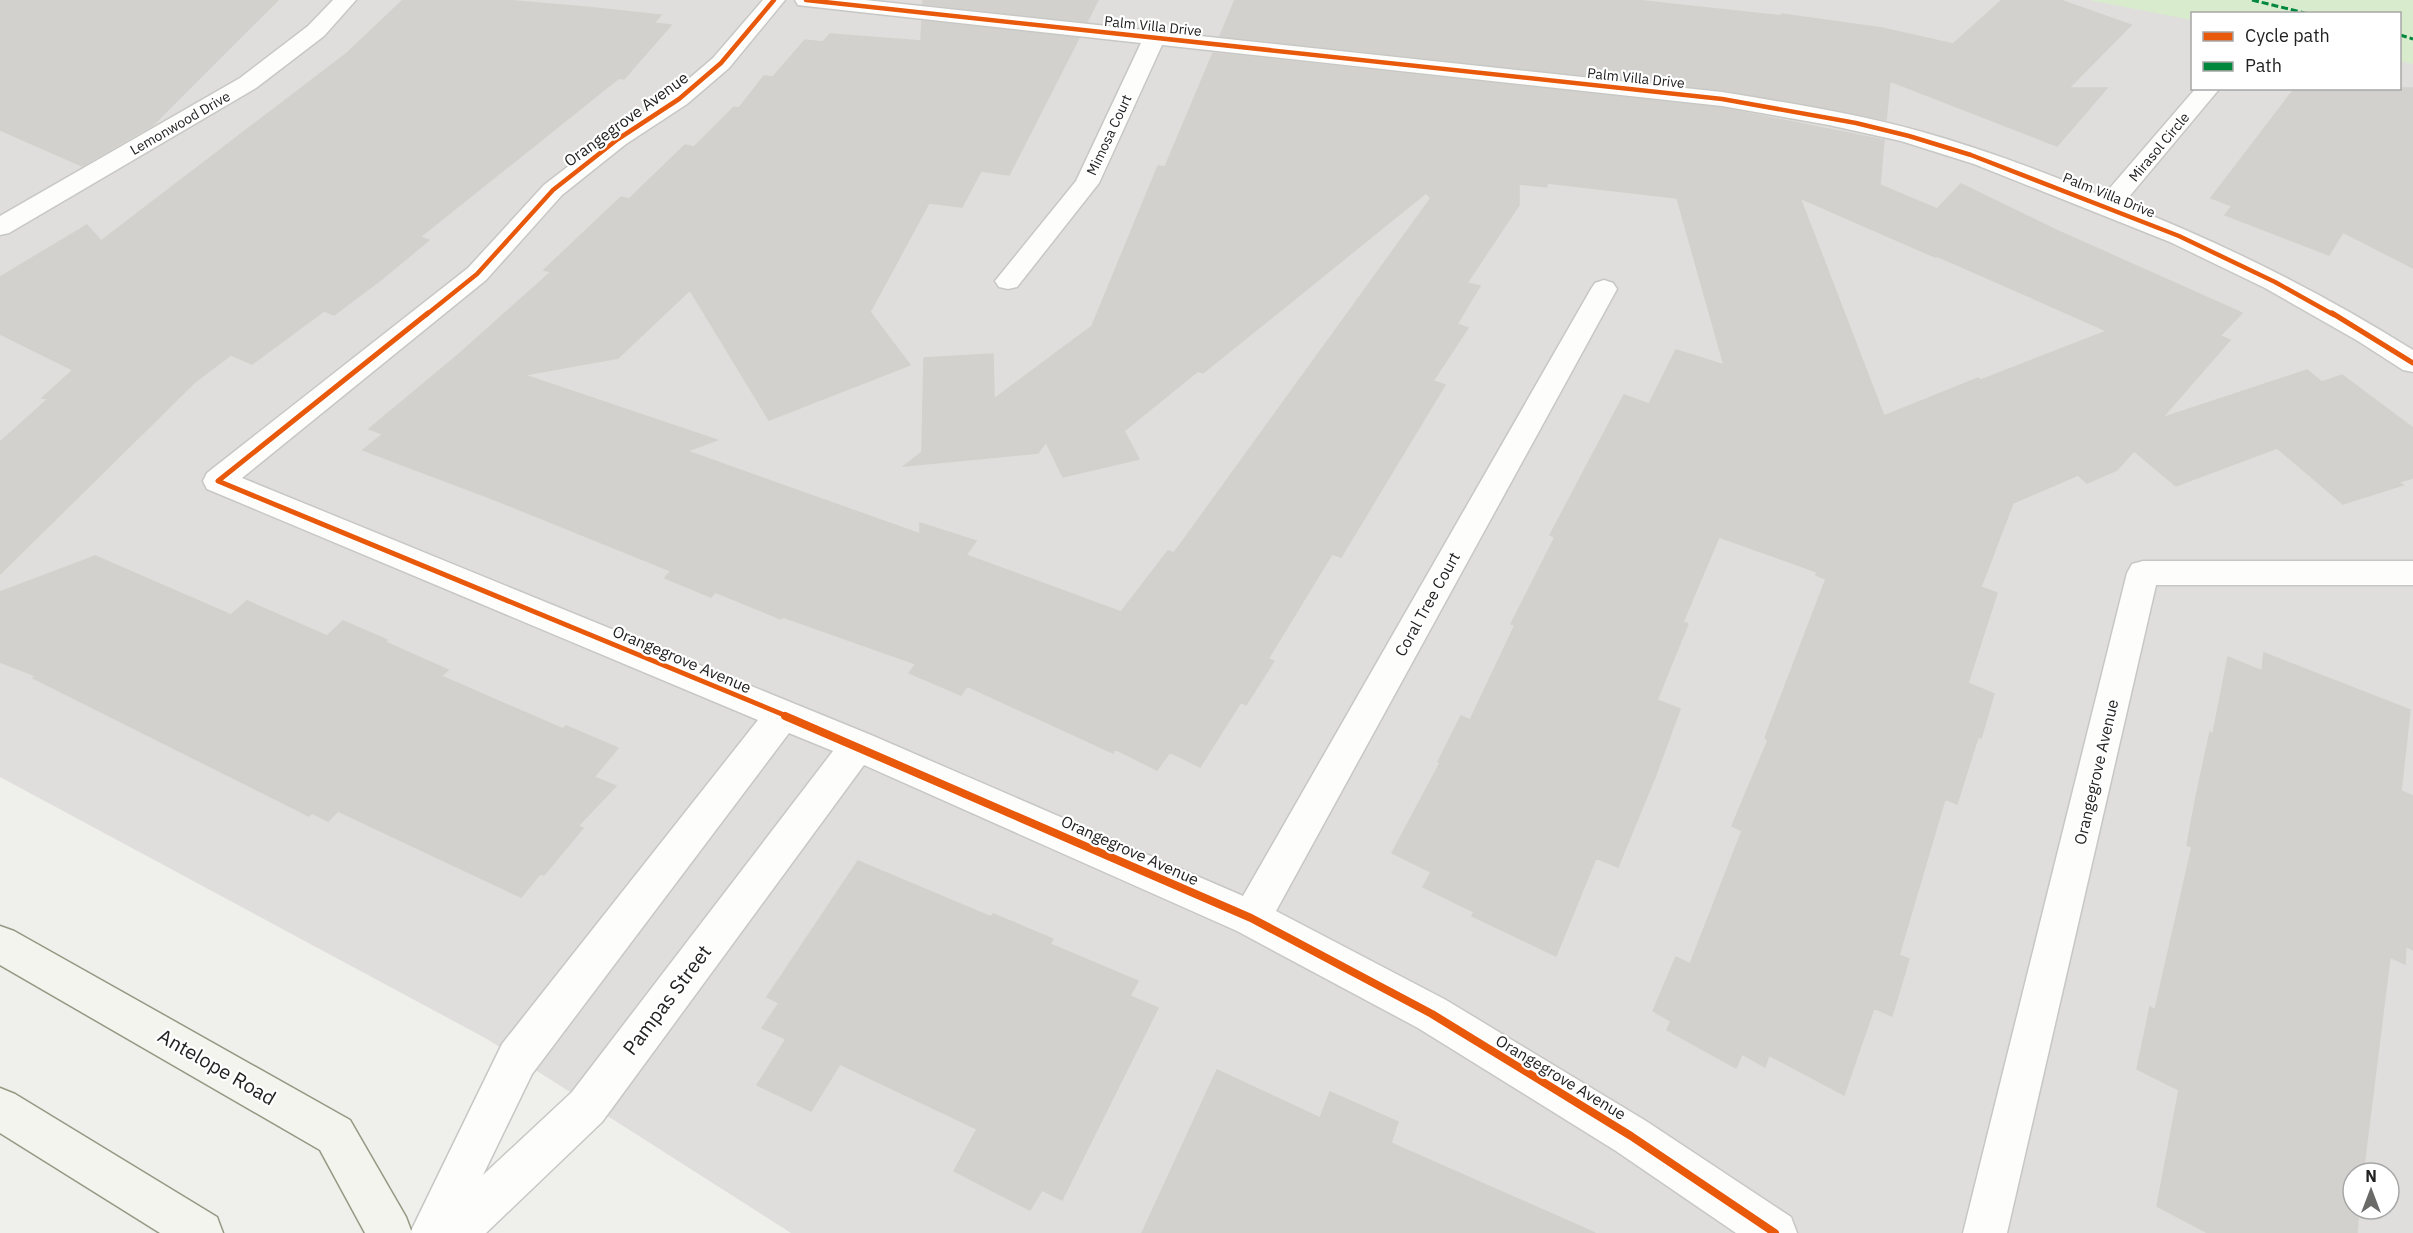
<svg xmlns="http://www.w3.org/2000/svg" width="2413" height="1233" font-family="'IBM Plex Sans',sans-serif">
<style>
.residential{fill:#dfdedc;fill-rule:evenodd}
.grass{fill:#d8ebcc}
.building{fill:#d2d1ce;stroke:#d2d1cc;stroke-width:1.5;fill-rule:evenodd}
.lines{fill:none;stroke-linecap:round;stroke-linejoin:round}
.street-casing{stroke:#c7c7c5;stroke-width:3}
.secondary-casing{stroke:#949983;stroke-width:3}
.street{fill:#fdfdfc;fill-rule:evenodd}
.secondary{fill:#f2f4ed;fill-rule:evenodd}
.quiet{stroke:#00873e;stroke-width:3;stroke-dasharray:7 3;stroke-linecap:butt}
.cycleway-far2-casing{stroke:#fff;stroke-width:8}
.cycleway-far1-casing{stroke:#fff;stroke-width:9}
.cycleway-casing{stroke:#fff;stroke-width:11}
.cycleway-far2{stroke:#e8590c;stroke-width:4.5}
.cycleway-far1{stroke:#e8590c;stroke-width:5}
.cycleway{stroke:#e8590c;stroke-width:8}
.labels{text-anchor:middle;stroke-width:4.5;stroke-linejoin:round;paint-order:stroke}
.far-street-label{font-size:14px;fill:#222;stroke:#fff}
.street-label{font-size:16px;fill:#222;stroke:#fff}
.near-street-label{font-size:20px;fill:#222;stroke:#fff}
</style>
<rect width="100%" height="100%" fill="#efefeb"/>
<path class="residential" d="M0 0H2144L2192 14V88H2400V50L2413 53V1233H791L487 1039 0 777ZM2353 1173H2389V1209H2353Z"/>
<polygon class="grass" points="2089,0 2413,0 2413,64 2400,61 2400,14 2192,14 2192,20"/>
<g class="building">
<polygon points="0,0 278,0 153,125 82,166 0,130"/>
<polygon points="403,0 503,0 585,7 661,15 654,23 671,25 624,79 619,78 420,237 429,240 382,279 334,315 324,311 252,364 231,355 195,382 0,574 0,442 48,399 42,398 73,370 0,334 0,277 87,225 101,241 347,53"/>
<polygon points="923,0 1098,0 1087,22 923,4"/>
<polygon points="1235,0 1634,0 1782,16 1782,14 1882,28 1953,44 2002,0 2060,0 2131,25 2069,88 2107,88 2057,146 1890,81 1886,120 1722,90 1220,36"/>
<path d="M922 21 1079 38 1009 175 981 171 962 207 929 203 870 312 910 365 769 420 690 290 618 358 524 375 717 440 687 451 920 534V523L976 541 966 555 1121 612 1168 551 1174 553 1431 198 1426 193 1203 373 1198 371 1124 431 1139 459 1063 477 1046 442 1038 453 904 466 922 452 924 358 993 354 994 399 1092 326 1158 166 1165 167 1213 53 1722 108 1884 140 1880 185 1937 209 1961 184 2058 231 2242 313 2220 336 2230 340 2162 418 2307 370 2322 382 2342 375 2413 428V478L2399 482 2403 485 2343 504 2277 448 2176 486 2134 451 2117 470 2087 483 2078 475 2013 503 1981 587 1997 593 1968 683 1994 694 1981 738 1978 737 1957 804 1945 799 1899 955 1909 959 1892 1016 1874 1008 1844 1095 1769 1055 1765 1067 1742 1054 1736 1068 1667 1030 1671 1021 1653 1011 1676 957 1690 964 1742 831 1732 826 1768 740 1765 738 1826 579 1816 575 1817 572 1719 537 1683 622 1688 624 1657 700 1680 709 1655 777 1618 867 1596 858 1556 956 1472 916 1474 912 1423 887 1431 872 1392 853 1440 763 1438 762 1461 716 1470 720 1515 625 1511 624 1555 537 1550 535 1624 395 1649 404 1676 350 1724 365 1677 198 1547 183V187L1519 184V205L1467 283 1480 286 1457 324 1468 328 1433 381 1445 385 1341 557 1332 554 1268 659 1274 661 1246 705 1241 702 1200 767 1170 752 1157 770 1115 749 1113 753 967 686 961 695 909 673 916 664 783 617 781 619 715 592 711 597 665 578 671 571 498 501 363 450 383 434 369 429 459 354 551 272 544 270 621 197 629 199 685 145 694 147 734 107 739 108 764 76 773 77 805 40 823 42 830 34 921 41ZM1800 198 1935 257 1937 256 2107 331 1981 380 1978 378 1884 416Z"/>
<polygon points="2295,88 2413,88 2413,268 2343,232 2329,255 2225,215 2232,206 2211,198"/>
<polygon points="95,556 231,615 247,601 327,636 343,621 387,640 385,642 448,670 441,676 563,729 566,726 618,748 594,777 616,786 578,826 583,828 544,875 540,874 521,897 338,811 328,821 312,813 309,816 33,678 36,676 0,662 0,592"/>
<polygon points="2264,653 2410,710 2401,791 2413,796 2413,950 2406,946 2405,964 2390,957 2363,1173 2353,1173 2353,1209 2359,1209 2357,1233 2208,1233 2157,1206 2179,1090 2137,1069 2150,1007 2155,1010 2192,847 2187,845 2196,797 2210,732 2213,734 2228,657 2262,671"/>
<polygon points="858,861 991,917 993,914 1053,939 1050,944 1138,981 1130,996 1158,1008 1062,1200 1042,1190 1030,1210 954,1171 977,1129 840,1064 811,1111 757,1085 786,1039 762,1028 779,1003 767,997"/>
<polygon points="1217,1070 1320,1118 1330,1092 1398,1122 1391,1143 1595,1233 1142,1233"/>
</g>
<g class="lines">
<defs>
<g id="street">
<polygon points="333,0 356,0 324,36 256,88 9,233 0,235 0,216 240,78 308,26"/>
<path d="M763 0H785L729 68 687 104 626 144 562 195 486 280 242 478 871 735 1243 896 1591 289 1595 283 1604 280 1613 283 1617 289 1276 911 1446 1000 1646 1121 1791 1217 1797 1233H1736L1616 1151 1418 1028 1237 931 864 765 602 1122 486 1233H410L502 1044 758 720 207 489 203 481 207 473 468 268 544 185 610 134 671 94 713 58ZM789 733 833 751 572 1092 483 1175 532 1074Z"/>
<path d="M795 0H865L1722 92C1788 103 1854 113 1919 131 1981 148 2043 172 2103 196L2196 88H2220L2123 204C2224 244 2321 292 2413 350V372L2403 370 2358 341 2265 288 2170 242 1974 164 1901 141 1829 125 1722 106 1162 45 1099 183 1017 287 1008 289 999 287 995 281 1076 181 1141 43 806 6 798 5Z"/>
<polygon points="2143,561 2413,561 2413,585 2156,585 2007,1233 1963,1233 2127,573 2132,564"/>
</g>
<g id="secondary">
<polygon points="0,926 14,931 350,1120 406,1217 412,1233 365,1233 320,1150 0,965"/>
<polygon points="0,1088 15,1094 217,1217 223,1233 160,1233 0,1133"/>
</g>
</defs>
<use href="#street" class="street-casing"/>
<use href="#secondary" class="secondary-casing"/>
<use href="#street" class="street"/>
<use href="#secondary" class="secondary"/>
<g class="quiet">
<polyline points="2252,0 2309,14"/>
<polyline points="2400,35 2413,39"/>
</g>
<defs>
<g id="cycleway-far2">
<polyline points="806,0 1722,99 1856,123 1909,136 1971,155 2179,236 2275,282 2334,315"/>
<polyline points="426,315 477,274 553,190 618,139 679,99 721,63 774,0"/>
</g>
<g id="cycleway-far1">
<polyline points="428,313 218,481 789,717"/>
<polyline points="2332,313 2413,363"/>
</g>
<polyline id="cycleway" points="785,716 1251,918 1432,1014 1631,1136 1775,1233"/>
</defs>
<use href="#cycleway-far2" class="cycleway-far2-casing"/>
<use href="#cycleway-far1" class="cycleway-far1-casing"/>
<use href="#cycleway" class="cycleway-casing"/>
<use href="#cycleway-far2" class="cycleway-far2"/>
<use href="#cycleway-far1" class="cycleway-far1"/>
<use href="#cycleway" class="cycleway"/>
</g>
<g class="labels">
<g class="far-street-label">
<text transform="translate(1153 26) rotate(6)" y="5">Palm Villa Drive</text>
<text transform="translate(1636 78) rotate(6)" y="5">Palm Villa Drive</text>
<text transform="translate(180 123) rotate(-30)" y="5">Lemonwood Drive</text>
<text transform="translate(1109 135) rotate(-65)" y="5">Mimosa Court</text>
<text transform="translate(2159 147) rotate(-50)" y="5">Mirasol Circle</text>
<text transform="translate(2109 195) rotate(22)" y="5">Palm Villa Drive</text>
</g>
<g class="street-label">
<text transform="translate(626 119) rotate(-36)" y="6">Orangegrove Avenue</text>
<text transform="translate(1427 604) rotate(-61)" y="6">Coral Tree Court</text>
<text transform="translate(682 659) rotate(23)" y="6">Orangegrove Avenue</text>
<text transform="translate(2096 772) rotate(-77)" y="6">Orangegrove Avenue</text>
<text transform="translate(1130 850) rotate(24)" y="6">Orangegrove Avenue</text>
<text transform="translate(1561 1077) rotate(31)" y="6">Orangegrove Avenue</text>
</g>
<g class="near-street-label">
<text transform="translate(667 1000) rotate(-53)" y="7">Pampas Street</text>
<text transform="translate(217 1067) rotate(30)" y="7">Antelope Road</text>
</g>
</g>
<rect x="2191" y="12" width="210" height="78" fill="#ffffff" stroke="#a7a7a7" stroke-width="1.5"/>
<rect x="2203" y="32" width="30" height="9" fill="#e8590c" stroke="#a7a7a7" stroke-width="1.5"/>
<text x="2245" y="42" font-size="18" fill="#222222">Cycle path</text>
<rect x="2203" y="62" width="30" height="9" fill="#00873e" stroke="#a7a7a7" stroke-width="1.5"/>
<text x="2245" y="72" font-size="18" fill="#222222">Path</text>
<g transform="translate(2371 1191)"><circle r="28" fill="#ffffff" stroke="#a7a7a7" stroke-width="1.5"/>
<path d="M0-4.5L10 22L0 15L-10 22Z" fill="#6a6a68"/>
<text y="-9" font-size="16" font-weight="bold" text-anchor="middle" fill="#222222">N</text>
</g>
</svg>
